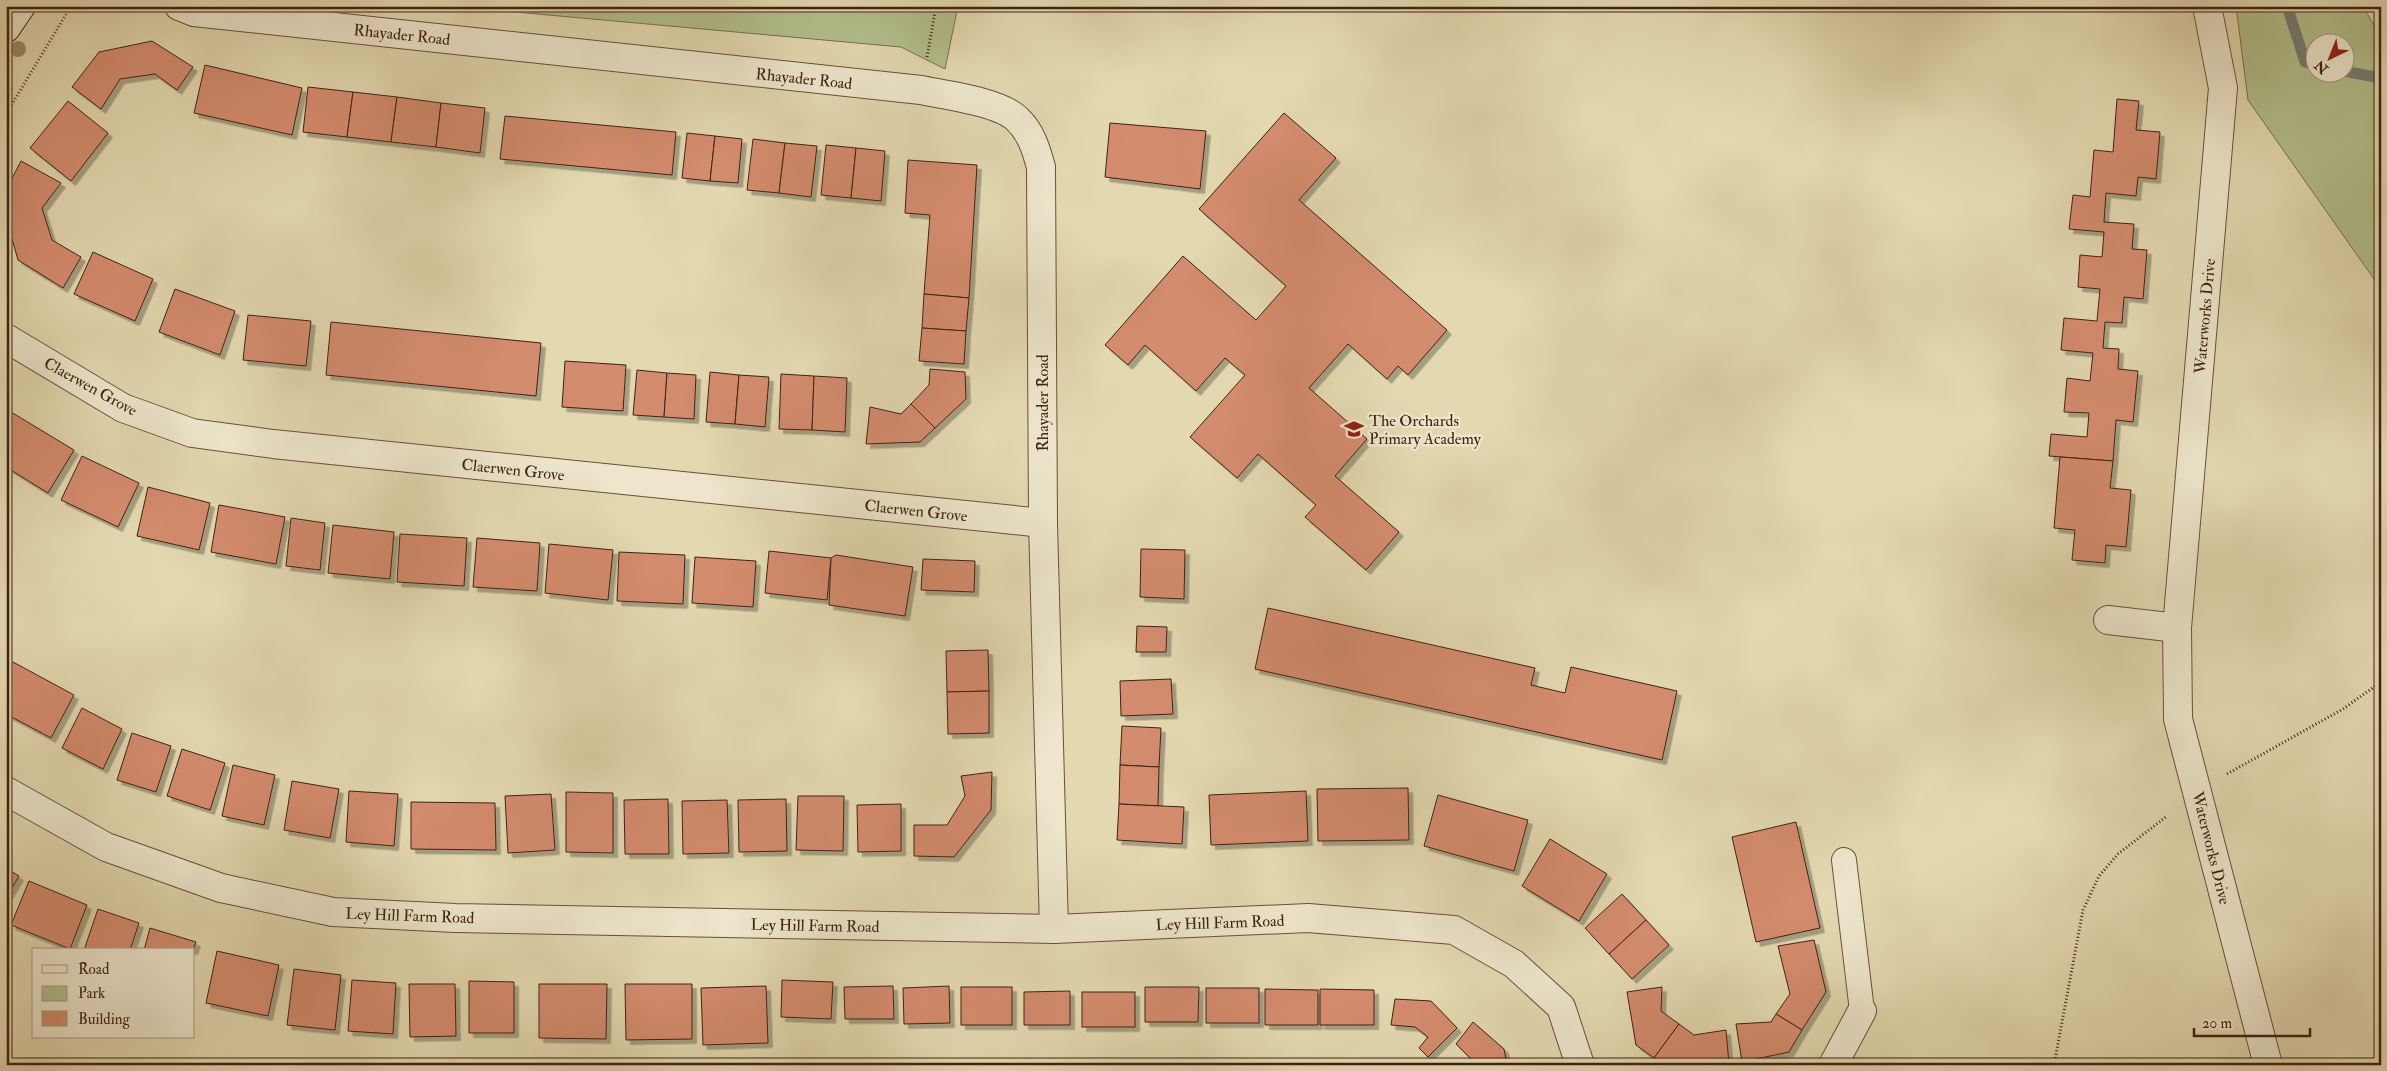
<svg xmlns="http://www.w3.org/2000/svg" width="2387" height="1071" font-family="'IM FELL Double Pica',serif">
<style>
.green{fill:#b2bf8c;stroke:#797050;fill-rule:evenodd}
.lines{fill:none;stroke-linecap:round;stroke-linejoin:round}
.stream{stroke:#757c74;stroke-width:11}
.building{fill:#d48c6e;stroke:#402113;filter:url(#shadow)}
.lane-casing{stroke:#694f3a;stroke-width:26}
.street-casing{stroke:#694f3a;stroke-width:30}
.secondary-casing{stroke:#402113;stroke-width:30}
.path{stroke:#402113;stroke-width:3;stroke-dasharray:1 2.5;stroke-linecap:butt}
.lane{stroke:#ede6cc;stroke-width:24}
.street{stroke:#ede6cc;stroke-width:28}
.secondary{stroke:#ede6cc;stroke-width:28}
.tree{fill:#99896a}
.labels{text-anchor:middle;stroke-width:5;stroke-linejoin:round;paint-order:stroke}
.street-label{font-size:16px;fill:#402113;stroke:#ede6cc}
.poi-label{font-size:16px;fill:#402113;stroke:#ede6cc;text-anchor:start}
</style>
<defs>
<filter id="shadow"><feDropShadow dx="4.5" dy="4.5" stdDeviation="0" flood-color="#0004"/></filter>
</defs>
<rect width="100%" height="100%" fill="#e3d8b0"/>
<filter id="stains"><feTurbulence type="fractalNoise" baseFrequency=".004" numOctaves="4"/><feColorMatrix values="0 0 0 0 .2 0 0 0 0 .09 0 0 0 0 .02 0 0 0 .5 -.17"/></filter>
<radialGradient id="worn" r=".72"><stop offset=".6" stop-color="#630" stop-opacity="0"/><stop offset="1" stop-color="#630" stop-opacity=".3"/></radialGradient>
<g class="green">
<polygon points="449,6 958,6 945,69 901,47"/>
<path d="M2236 6H2363L2381 38V289L2248 100ZM2314 42H2344V72H2314Z"/>
</g>
<g class="lines">
<g class="stream">
<polyline points="2287,6 2305,62 2314,64"/>
<polyline points="2344,71 2380,78 2381,82"/>
</g>
</g>
<g class="building">
<polygon points="152,41 193,67 177,90 155,74 120,79 101,109 72,87 99,52"/>
<polygon points="205,65 302,88 292,135 194,113"/>
<polygon points="308,87 353,92 347,137 303,132"/>
<polygon points="353,92 397,97 391,142 347,137"/>
<polygon points="397,97 441,103 436,147 391,142"/>
<polygon points="2117,99 2139,101 2136,130 2160,132 2156,179 2138,177 2136,196 2106,193 2104,222 2134,224 2132,249 2147,250 2143,299 2124,297 2122,323 2105,322 2103,348 2119,349 2118,369 2138,371 2133,422 2116,420 2113,461 2049,456 2051,434 2087,437 2089,413 2064,412 2067,378 2090,381 2093,353 2061,350 2064,318 2097,321 2100,289 2078,287 2080,255 2102,257 2104,232 2069,229 2073,195 2090,197 2094,150 2113,152"/>
<polygon points="68,101 108,133 71,181 30,148"/>
<polygon points="441,103 485,108 480,153 436,147"/>
<polygon points="1284,113 1336,158 1299,200 1447,330 1408,375 1398,366 1387,379 1348,344 1309,388 1367,439 1335,476 1399,532 1366,570 1305,517 1316,505 1258,454 1237,478 1190,437 1245,375 1225,358 1196,391 1145,345 1128,365 1105,345 1183,256 1256,320 1286,286 1199,209"/>
<polygon points="505,116 676,132 672,175 500,159"/>
<polygon points="1110,123 1206,131 1200,189 1105,177"/>
<polygon points="687,133 715,136 710,181 682,178"/>
<polygon points="715,136 742,139 738,183 710,181"/>
<polygon points="753,139 785,143 779,193 747,190"/>
<polygon points="785,143 817,146 811,197 779,193"/>
<polygon points="826,145 856,148 851,198 821,195"/>
<polygon points="856,148 885,151 881,201 851,198"/>
<polygon points="908,160 977,165 969,298 924,294 930,215 905,213"/>
<polygon points="21,161 61,183 42,208 52,240 81,257 63,288 18,260 6,217 6,190"/>
<polygon points="93,252 153,279 135,321 74,294"/>
<polygon points="175,289 235,311 220,355 159,332"/>
<polygon points="924,294 969,298 966,331 922,328"/>
<polygon points="248,315 311,321 306,366 243,360"/>
<polygon points="331,322 541,343 536,396 326,375"/>
<polygon points="922,328 966,331 964,364 919,361"/>
<polygon points="565,361 626,365 623,411 562,407"/>
<polygon points="930,369 965,372 966,399 935,428 911,404 929,385"/>
<polygon points="637,370 667,373 664,417 633,415"/>
<polygon points="710,372 739,375 735,424 706,422"/>
<polygon points="667,373 696,375 694,419 664,417"/>
<polygon points="781,374 814,376 812,430 779,429"/>
<polygon points="739,375 769,377 765,427 735,424"/>
<polygon points="814,376 847,378 845,432 812,430"/>
<polygon points="911,404 935,428 920,442 866,444 870,407 901,414"/>
<polygon points="6,409 74,450 48,493 6,467"/>
<polygon points="82,456 139,483 118,527 61,500"/>
<polygon points="2060,457 2113,461 2110,488 2131,490 2126,547 2106,545 2105,563 2072,560 2075,530 2054,528"/>
<polygon points="148,487 210,503 199,550 137,536"/>
<polygon points="219,505 285,517 276,564 211,552"/>
<polygon points="291,518 325,523 320,570 286,566"/>
<polygon points="333,525 394,532 390,579 328,573"/>
<polygon points="400,534 467,538 464,586 397,582"/>
<polygon points="477,538 540,543 537,591 473,587"/>
<polygon points="549,544 613,550 608,600 545,593"/>
<polygon points="1141,549 1185,550 1184,599 1140,597"/>
<polygon points="769,551 831,558 827,600 765,593"/>
<polygon points="619,552 685,555 683,604 617,601"/>
<polygon points="836,555 913,567 905,616 829,605 831,558"/>
<polygon points="695,557 756,561 753,607 692,603"/>
<polygon points="923,559 975,561 974,592 921,590"/>
<polygon points="1268,608 1535,668 1531,685 1565,693 1571,667 1677,691 1662,760 1255,669"/>
<polygon points="1137,626 1167,627 1166,652 1136,652"/>
<polygon points="988,650 989,691 947,692 946,651"/>
<polygon points="13,662 74,695 51,738 6,714 6,674"/>
<polygon points="1171,679 1173,714 1121,716 1120,681"/>
<polygon points="989,691 989,733 948,734 947,692"/>
<polygon points="82,708 122,729 103,769 62,748"/>
<polygon points="1122,726 1161,728 1159,767 1120,765"/>
<polygon points="132,733 171,746 156,792 117,780"/>
<polygon points="182,749 225,763 210,810 167,796"/>
<polygon points="233,765 275,775 264,825 222,816"/>
<polygon points="1120,765 1159,767 1158,806 1119,804"/>
<polygon points="992,772 991,810 954,857 914,856 914,825 947,825 965,796 961,776"/>
<polygon points="292,781 339,789 330,838 284,830"/>
<polygon points="1408,788 1409,840 1318,841 1317,789"/>
<polygon points="349,791 398,794 394,846 346,842"/>
<polygon points="1306,791 1308,841 1211,845 1209,795"/>
<polygon points="566,792 613,793 613,853 566,852"/>
<polygon points="551,794 555,850 508,853 505,796"/>
<polygon points="1438,795 1528,820 1514,871 1424,846"/>
<polygon points="798,796 844,796 843,851 796,850"/>
<polygon points="668,799 669,854 625,854 624,800"/>
<polygon points="786,799 787,851 739,852 738,800"/>
<polygon points="727,800 729,853 683,854 682,801"/>
<polygon points="411,802 495,803 496,850 411,849"/>
<polygon points="901,804 901,851 858,852 857,805"/>
<polygon points="1119,804 1184,807 1182,844 1117,840"/>
<polygon points="1796,822 1820,928 1756,942 1732,837"/>
<polygon points="1550,839 1607,874 1579,921 1522,886"/>
<polygon points="6,868 19,876 6,898"/>
<polygon points="29,881 87,905 70,949 11,925"/>
<polygon points="1622,894 1646,920 1609,954 1585,928"/>
<polygon points="98,909 139,923 130,950 84,950"/>
<polygon points="1646,920 1669,945 1632,979 1609,954"/>
<polygon points="150,928 196,942 193,950 144,950"/>
<polygon points="1814,940 1826,992 1802,1030 1776,1014 1790,994 1778,946"/>
<polygon points="217,951 279,965 268,1016 206,1003"/>
<polygon points="294,969 341,975 335,1030 287,1025"/>
<polygon points="352,980 396,983 393,1034 348,1031"/>
<polygon points="782,980 833,982 831,1019 781,1017"/>
<polygon points="469,981 514,982 514,1033 469,1033"/>
<polygon points="409,984 455,984 456,1036 410,1037"/>
<polygon points="539,984 607,984 606,1039 539,1038"/>
<polygon points="625,984 692,984 692,1039 626,1040"/>
<polygon points="766,986 768,1043 703,1045 701,988"/>
<polygon points="893,986 894,1019 845,1019 844,987"/>
<polygon points="949,986 950,1023 904,1024 903,988"/>
<rect x="961" y="987" width="51" height="38"/>
<polygon points="1145,987 1199,987 1198,1022 1145,1022"/>
<polygon points="1662,987 1661,1011 1679,1024 1654,1058 1636,1045 1627,992"/>
<rect x="1206" y="988" width="53" height="35"/>
<polygon points="1265,989 1318,990 1318,1025 1265,1025"/>
<polygon points="1320,989 1374,990 1374,1025 1320,1025"/>
<polygon points="1070,991 1070,1025 1024,1025 1024,992"/>
<rect x="1082" y="992" width="53" height="35"/>
<polygon points="1395,999 1431,1001 1457,1028 1428,1057 1419,1048 1428,1037 1415,1027 1391,1025"/>
<polygon points="1776,1014 1802,1030 1789,1052 1742,1062 1736,1024 1771,1022"/>
<polygon points="1473,1022 1504,1049 1507,1065 1477,1065 1456,1044"/>
<polygon points="1679,1024 1694,1035 1726,1030 1729,1064 1664,1065 1654,1058"/>
</g>
<g class="lines">
<defs>
<polyline id="lane" points="1844,860 1862,1011"/>
<g id="street">
<path d="M179 6 194 12 921 90C945 95 1000 102 1017 119 1031 132 1036 149 1041 167L1043 523 1054 929"/>
<polyline points="2207,6 2223,88 2177,628 2178,719 2268,1065"/>
<polyline points="6,338 123,408 192,433 273,444 1043,523"/>
<polyline points="2108,620 2177,628"/>
<polyline points="6,791 106,847 221,888 333,912 455,918 1054,929 1308,918 1454,930 1514,964 1561,1007 1580,1065"/>
<polyline points="1833,1065 1862,1011"/>
</g>
<polyline id="secondary" points="6,28 21,6"/>
</defs>
<use href="#lane" class="lane-casing"/>
<use href="#street" class="street-casing"/>
<use href="#secondary" class="secondary-casing"/>
<g class="path">
<polyline points="927,57 936,6"/>
<polyline points="6,114 71,6"/>
<polyline points="2227,774 2343,709 2381,682"/>
<polyline points="2054,1065 2083,910 2099,876 2118,854 2167,816"/>
</g>
<use href="#lane" class="lane"/>
<use href="#street" class="street"/>
<use href="#secondary" class="secondary"/>
</g>
<circle class="tree" cx="18" cy="49" r="8"/>
<defs>
<symbol id="school-bare" viewBox="-9 -9 18 18"><path d="M0-5L7-2L0 1L-7-2ZM-4 1L0 2.5L4 1V4Q0 6-4 4Z" fill="#8f2418" stroke="#ede6cc" stroke-width="2.5" paint-order="stroke"/></symbol>
</defs>
<g fill-rule="evenodd">
<use href="#school-bare" x="1340" y="415" width="28" height="28"/>
</g>
<g class="labels">
<g class="street-label">
<text transform="translate(402 34) rotate(6)" y="6">Rhayader Road</text>
<text transform="translate(804 78) rotate(6)" y="6">Rhayader Road</text>
<text transform="translate(2204 316) rotate(-85)" y="6">Waterworks Drive</text>
<text transform="translate(91 386) rotate(29)" y="6">Claerwen Grove</text>
<text transform="translate(1042 403) rotate(-90)" y="6">Rhayader Road</text>
<text transform="translate(513 469) rotate(6)" y="6">Claerwen Grove</text>
<text transform="translate(916 510) rotate(6)" y="6">Claerwen Grove</text>
<text transform="translate(2212 848) rotate(76)" y="6">Waterworks Drive</text>
<text transform="translate(410 915) rotate(2)" y="6">Ley Hill Farm Road</text>
<text transform="translate(1220 922) rotate(-2)" y="6">Ley Hill Farm Road</text>
<text transform="translate(815 925) rotate(1)" y="6">Ley Hill Farm Road</text>
</g>
<g class="poi-label">
<text x="1369" y="426">The Orchards<tspan x="1369" dy="18">Primary Academy</tspan></text>
</g>
</g>
<rect width="2387" height="1071" fill="none" stroke="#e3d8b0" stroke-width="25"/>
<rect x="8" y="8" width="2372" height="1056" fill="none" stroke="#402113" stroke-width="2.5"/>
<rect x="12" y="12" width="2362" height="1046" fill="none" stroke="#402113"/>
<rect x="32" y="948" width="162" height="90" fill="#ede6cc" stroke="#a89782"/>
<rect x="42" y="965" width="25" height="8" fill="#ede6cc" stroke="#a89782"/>
<text x="78" y="974" font-size="15" fill="#402113">Road</text>
<rect x="42" y="986" width="25" height="15" fill="#b2bf8c" stroke="#a89782"/>
<text x="78" y="998" font-size="15" fill="#402113">Park</text>
<rect x="42" y="1011" width="25" height="15" fill="#d48c6e" stroke="#a89782"/>
<text x="78" y="1024" font-size="15" fill="#402113">Building</text>
<g transform="translate(2330 58) rotate(223)"><circle r="24" fill="#ede6cc" stroke="#a89782"/>
<path d="M0-4L9 19L0 12L-9 19Z" fill="#8f2418"/>
<text y="-8" font-size="14" font-weight="bold" text-anchor="middle" fill="#402113">N</text>
</g>
<path d="M2194 1028v8h116v-8" fill="none" stroke="#402113" stroke-width="2.5"/>
<text x="2202" y="1028" font-size="15" fill="#402113" stroke="#ede6cc" stroke-width="4" paint-order="stroke">20 m</text>
<rect width="100%" height="100%" filter="url(#stains)"/>
<rect width="100%" height="100%" fill="url(#worn)"/>
</svg>
